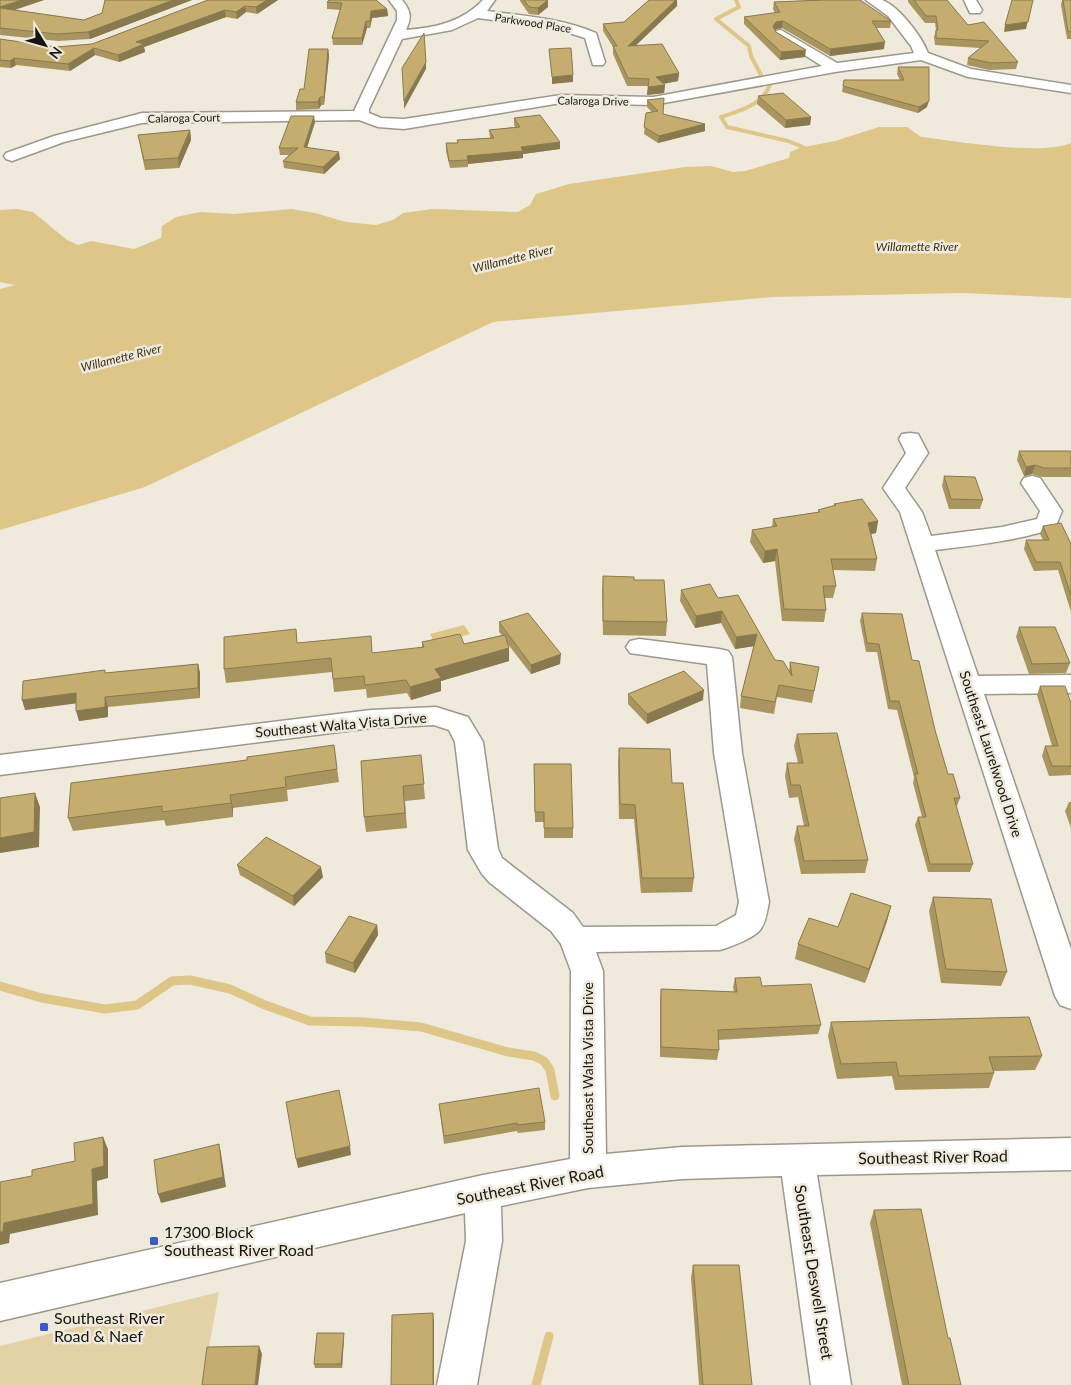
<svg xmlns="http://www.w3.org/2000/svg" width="1071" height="1385" font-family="Lato,sans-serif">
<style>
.green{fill:#e4d2a7}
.water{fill:#dec688}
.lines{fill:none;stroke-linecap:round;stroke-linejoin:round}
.stream-far1{stroke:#dec688;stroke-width:4}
.stream{stroke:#dec688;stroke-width:9}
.minor-casing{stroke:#9d988c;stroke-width:3}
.minor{fill:#fff;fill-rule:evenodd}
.wall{fill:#a9955f}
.shaded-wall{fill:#89794e}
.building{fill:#c4ad6f;stroke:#89794e}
.poi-dot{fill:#3d58ca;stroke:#efeadc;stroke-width:2}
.labels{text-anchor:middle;stroke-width:5;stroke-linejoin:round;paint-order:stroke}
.far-street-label{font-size:11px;fill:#171510;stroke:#efeadc}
.far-water-label{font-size:12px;font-style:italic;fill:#3c3115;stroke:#efeadc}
.street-label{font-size:14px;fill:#171510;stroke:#efeadc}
.near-street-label{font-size:16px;fill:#171510;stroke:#efeadc}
.near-poi-label{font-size:16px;fill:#171510;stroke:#efeadc;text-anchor:start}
</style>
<rect width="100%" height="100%" fill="#efeadc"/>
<polygon class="green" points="219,1292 202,1385 0,1385 0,1346"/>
<g class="water">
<path d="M879 127H907L921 137C956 141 1041 156 1071 143V298L962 293 772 297 493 322 145 487 0 530V289L15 285 0 282V210L17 209 33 212 67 240 78 245 91 241 134 249 161 238 162 226 176 217 200 212 234 214 292 209 315 213 346 222 376 225 393 220 403 213 433 209 518 212 530 205 536 194 569 184 685 167 711 166 733 172 745 171 789 158 790 152 799 148 835 141Z"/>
<polygon points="464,625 470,634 435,644 430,634"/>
</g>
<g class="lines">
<g class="stream-far1">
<polyline points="736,0 739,7 716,19 749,46 751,56 762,77"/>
<path d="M770 85C762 105 740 111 721 117L727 127 788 141 803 147"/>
</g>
<g class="stream">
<polyline points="0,986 42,998 105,1009 137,1005 172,981 190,980 230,989 265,1005 310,1021 363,1022 421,1027 508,1052 534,1056 544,1061 550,1070 555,1096"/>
<polyline points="536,1385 549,1336"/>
</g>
<defs>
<g id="minor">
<path d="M389 0H402C411 11 412 17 406 30 435 28 462 22 483 0H495L487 11C523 16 562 18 596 33L605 62 603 65H593L585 38 553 28 478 18 452 30 402 39 369 109V113L381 118 404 119 561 95 653 97 822 66 776 37 774 34 776 31 781 30 837 63 914 53 911 46 888 16 866 0C870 0 877 0 882 0 899 6 922 37 928 53L971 69 1071 85V93L968 77 921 60 835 72 653 105 561 103 404 129 378 127 359 120 142 123 64 142 12 161 6 159 4 156 6 153 54 136 142 113 354 111 397 20V11Z"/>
<polygon points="964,0 976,0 982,10 980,13 970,13"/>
<path d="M910 433 918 434 928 453 905 488 922 512 931 536 1002 527 1037 519 1040 511 1021 483 1024 478 1032 476 1040 478 1062 511 1055 528C1016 541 976 545 935 550L978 676 1071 675V693L984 694 1071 949V1009L1060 1005 1055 996 900 512 883 488 906 453 899 439 902 434Z"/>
<path d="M639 639 719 649 728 651 732 657 742 753 769 902C767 911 766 923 760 930 754 938 730 947 720 950L596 952 603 971 606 1154 682 1147 1071 1138V1170L817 1175 851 1385H811L782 1176 682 1179 588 1188 501 1206 502 1241 477 1385H437L466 1241 465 1213 0 1321V1283L483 1175 570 1159 571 971 561 944 551 931 489 882 482 874 468 850 455 742 449 730 434 725 371 728 0 775V755L371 710 436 707 468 717 483 742 498 849 502 858 573 913 583 927 716 926 736 915 739 902 714 753 707 664 630 653 626 647 630 641Z"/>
</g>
</defs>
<use href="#minor" class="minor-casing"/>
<use href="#minor" class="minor"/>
</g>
<g class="wall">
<polygon points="0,0 44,0 15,10 84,20 102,13 105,0 192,0 90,39 58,41 0,35"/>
<polygon points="208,0 278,0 257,14 246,12 237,19 226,17 144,47 145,52 119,62 95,55 70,71 16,65 11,68 0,67 0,39 56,47 92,44"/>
<polygon points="329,0 387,9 388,16 372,18 370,28 367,28 362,45 333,45 332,38 341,10 327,9 327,2"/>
<polygon points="520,0 548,0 548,7 538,15 529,14 520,1"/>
<polygon points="649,0 677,0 677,6 636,45 679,73 678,81 663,84 665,85 664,93 647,95 648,86 627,86 613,54 613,47 603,31 603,24 624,22"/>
<polygon points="813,0 860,0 891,21 890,28 876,28 884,49 830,56 782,28 775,30 776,32 805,57 780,60 744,24 744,17 775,13 773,9 774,2"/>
<polygon points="908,0 947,0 968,25 1018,62 1016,69 989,70 967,65 968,58 980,48 935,45 934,37 936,30 935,23 925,23 908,2"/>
<polygon points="1062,0 1071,0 1071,39 1067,39 1061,5"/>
<polygon points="328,49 329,56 324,105 321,105 319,109 296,110 296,102"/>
<polygon points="898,67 927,107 918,113 842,92 844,80 900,80 897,74"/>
<polygon points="758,96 811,117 810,125 785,128 757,104"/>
<polygon points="647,100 663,114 705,124 705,131 658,143 644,134 646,113 652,112 647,107"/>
<polygon points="514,118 560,149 523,154 523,158 468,164 468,167 450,168 446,151 446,143 457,143 457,140 490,138 489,130 515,127 514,125"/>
<polygon points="315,122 307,147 340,159 324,174 284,168 283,161 289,155 280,155 279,148"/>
<polygon points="190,130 191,140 179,168 145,170 138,135"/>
<polygon points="1019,451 1071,451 1071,477 1042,477 1032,474 1024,476 1017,460"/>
<polygon points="944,476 983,500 980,509 949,509 942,486"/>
<polygon points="834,504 878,521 876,533 871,534 877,559 875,571 833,570 836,586 833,598 825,598 826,610 824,622 782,621 775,561 763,563 750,542 752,530 772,527 773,519 818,512 818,510 834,506"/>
<polygon points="1043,526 1071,544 1071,612 1058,570 1034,571 1024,549 1026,540 1043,540 1040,534"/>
<polygon points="603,576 634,580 667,622 666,636 603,635 602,591"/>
<polygon points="681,590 718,598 775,660 789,671 790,662 819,667 812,703 777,697 774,714 740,708 741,696 754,646 735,649 721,623 695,628 680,601"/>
<polygon points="862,613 912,660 948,774 960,798 957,806 956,806 973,864 970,872 928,872 915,825 918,817 922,817 913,783 914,777 897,710 888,709 877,652 866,652 860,621"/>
<polygon points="499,622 560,664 531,674 507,643 509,661 441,681 441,691 411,700 407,693 367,698 366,689 334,692 332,672 226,683 224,669 298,643 372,653 422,648 422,642 464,644 502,635 499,632"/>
<polygon points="1019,627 1070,663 1066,673 1029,674 1016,637"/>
<polygon points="198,664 200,673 200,698 108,707 108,717 79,721 76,703 25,710 105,670 105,673"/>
<polygon points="1040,686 1071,703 1071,775 1049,776 1042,756 1045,746 1052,746 1037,695"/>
<polygon points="628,694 703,700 647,724 628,704"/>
<polygon points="797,734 868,860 865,873 801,874 794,839 797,826 804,826 798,797 789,798 785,776 787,763 798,763 794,746"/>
<polygon points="334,745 339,782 287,790 288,801 233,808 233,817 166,826 164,820 73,831 68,818 247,760"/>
<polygon points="619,748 672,783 694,878 692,892 641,893 634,819 619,819 618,763"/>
<polygon points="421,755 425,799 405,801 407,828 366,832 364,817"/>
<polygon points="534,764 573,828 573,838 544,838 544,822 535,822"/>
<polygon points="1069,802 1071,802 1071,828 1065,811"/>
<polygon points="237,865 323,877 294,906 240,875"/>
<polygon points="933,897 1007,972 1001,986 941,983 929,911"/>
<polygon points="891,906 887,921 865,983 795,959 798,944"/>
<polygon points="377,925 378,935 355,973 326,963 325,953"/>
<polygon points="735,978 762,986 821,1025 818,1034 718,1040 719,1050 717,1060 660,1057 660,999 661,989 734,992 733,987"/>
<polygon points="831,1022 1042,1056 1035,1070 993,1071 994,1073 989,1088 895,1090 892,1076 837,1079 828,1036"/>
<polygon points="439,1104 545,1122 545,1130 518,1133 517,1131 444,1144"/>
<polygon points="874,1210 948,1338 961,1385 902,1385 870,1223"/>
<polygon points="693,1265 752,1385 699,1385 691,1278"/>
<polygon points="344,1337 342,1368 315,1368 314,1364"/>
</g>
<g class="shaded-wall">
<polygon points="22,0 44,0 1,14 0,7"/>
<polygon points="173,0 192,0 90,39 88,32"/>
<polygon points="267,0 278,0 257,14 256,7"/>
<polygon points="548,0 548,7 538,15 538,8"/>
<polygon points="676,0 677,0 677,6 628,53 628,46"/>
<polygon points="1033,0 1026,29 1004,32 1005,25"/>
<polygon points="245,6 246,12 237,19 236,12"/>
<polygon points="387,9 388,16 372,18 370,28 370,21 371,11"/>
<polygon points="225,10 226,17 144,47 145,52 119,62 118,55 136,42"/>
<polygon points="366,21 367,28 362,45 362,38"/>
<polygon points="783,21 782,28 776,29 772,33 773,26 776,22"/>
<polygon points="885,42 884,49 830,56 830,49"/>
<polygon points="94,48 95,55 70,71 68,64"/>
<polygon points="328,49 329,56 324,105 324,97"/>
<polygon points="806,50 805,57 780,60 781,52"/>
<polygon points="14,58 16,65 11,68 10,61"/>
<polygon points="426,62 426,69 404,109 404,101"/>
<polygon points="679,73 678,81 656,85 656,77"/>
<polygon points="573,75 573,82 552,84 552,77"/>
<polygon points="665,85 664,93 647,95 648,87"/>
<polygon points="320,97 321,105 319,109 318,102"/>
<polygon points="929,101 927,107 918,113 919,107"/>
<polygon points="314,116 315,122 305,154 304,147"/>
<polygon points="811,117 810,125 785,128 786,120"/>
<polygon points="705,124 705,131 658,143 659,136"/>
<polygon points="190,130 191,140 179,168 178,158"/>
<polygon points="560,142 560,149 523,154 523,158 468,164 467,156 521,147"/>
<polygon points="339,152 340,159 324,174 323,167"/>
<polygon points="1035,465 1032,474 1024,476 1026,467"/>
<polygon points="878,521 876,533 866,535 868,523"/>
<polygon points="777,549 775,561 763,563 765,551"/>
<polygon points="722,611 721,623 695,628 696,616"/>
<polygon points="757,634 755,646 735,649 736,637"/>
<polygon points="509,648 509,661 441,681 441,691 411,700 410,687 435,669"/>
<polygon points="561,654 560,664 531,674 531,665"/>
<polygon points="198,664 200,673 200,698 198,688"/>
<polygon points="704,690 703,700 647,724 647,714"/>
<polygon points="76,693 79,703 25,710 22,700"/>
<polygon points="105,697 108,707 108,717 79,721 76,711"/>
<polygon points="35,793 40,807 39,847 0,853 0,838"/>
<polygon points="230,795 233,808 233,817 231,803"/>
<polygon points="321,867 323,877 294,906 293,896"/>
<polygon points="891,906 887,921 865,983 869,969"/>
<polygon points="377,925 378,935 355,973 353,963"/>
<polygon points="103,1137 108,1149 108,1178 97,1181 98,1215 10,1234 9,1243 0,1245 0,1232 4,1223 92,1169"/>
<polygon points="219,1144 221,1153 226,1187 161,1203 158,1194"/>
<polygon points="350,1146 351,1155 298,1168 296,1159"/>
<polygon points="433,1313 434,1321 434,1385 433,1385"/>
<polygon points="344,1333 344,1337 342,1368 341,1364"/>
<polygon points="259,1346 262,1354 258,1385 255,1385"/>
</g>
<g class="building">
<polygon points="0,0 22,0 0,7"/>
<polygon points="105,0 173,0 88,32 57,34 0,28 0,8 84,20 102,13"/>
<polygon points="208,0 267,0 256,7 245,6 236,12 225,10 136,42 144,44 118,55 94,48 68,64 14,58 10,61 0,60 0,39 56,47 92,44"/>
<polygon points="329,0 376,0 387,9 371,11 370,21 366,21 362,38 332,38 342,3 327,2"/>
<polygon points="524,0 548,0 538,8 529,7"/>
<polygon points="649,0 676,0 628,46 662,44 679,73 656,77 665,85 648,87 649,79 628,78 613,46 617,46 603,24 624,22"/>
<polygon points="824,0 860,0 891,21 872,21 885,42 830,49 783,21 776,22 773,26 776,32 806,50 781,52 744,17 780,12 774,2"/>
<polygon points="914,0 947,0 968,25 984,22 1018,62 991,63 968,58 989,41 936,38 936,30 938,30 936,16 926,16"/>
<polygon points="1012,0 1033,0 1028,22 1005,25"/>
<polygon points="1063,0 1071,0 1071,32 1068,31"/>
<polygon points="424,33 426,62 404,101 402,68"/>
<polygon points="571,48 573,75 552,77 549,49"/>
<polygon points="309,49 328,49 324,97 320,97 318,102 296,102 300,89 304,89"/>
<polygon points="898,67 929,67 929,101 919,107 843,86 844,80 904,80"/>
<polygon points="783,93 811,117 786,120 758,96"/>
<polygon points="664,98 663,114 705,124 659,136 644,127 646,113 658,111 647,100"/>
<polygon points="540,115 560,142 521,147 523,151 467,156 468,160 449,161 446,143 458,143 457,140 494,138 489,130 520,127 514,118"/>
<polygon points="291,116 314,116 304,147 339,152 323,167 283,161 298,148 279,148"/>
<polygon points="190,130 178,158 144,160 138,135"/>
<polygon points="1019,451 1071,451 1071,468 1044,468 1035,465 1026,467"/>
<polygon points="944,476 975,477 983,500 951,499"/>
<polygon points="862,499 878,521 868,523 877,559 831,559 836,586 823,586 826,610 784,609 777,549 765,551 752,530 777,526 773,519 820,512 818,510 836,505 834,504"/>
<polygon points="1061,523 1071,544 1071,595 1060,562 1036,562 1026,540 1049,540 1043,526"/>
<polygon points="603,576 634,577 634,580 664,580 667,622 603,621"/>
<polygon points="710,584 718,598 738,595 775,660 783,661 792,676 790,662 819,667 814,691 779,685 775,702 741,696 757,634 736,637 722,611 696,616 681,590"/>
<polygon points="528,613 561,654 531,665 499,622"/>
<polygon points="862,613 902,614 912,660 919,661 935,730 948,774 953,774 960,798 954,798 973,864 930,864 918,817 926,817 915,774 918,774 899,701 890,701 879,644 867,643"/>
<polygon points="1019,627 1055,627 1070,663 1032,664"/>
<polygon points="296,629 297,643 371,636 372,653 424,647 422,642 460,634 464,644 505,635 509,648 435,669 441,678 410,687 406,680 365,685 364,676 333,679 331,658 224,669 224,637"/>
<polygon points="198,664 198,688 105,697 105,707 76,711 76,693 22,700 23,681 105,670 105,673"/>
<polygon points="684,671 704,690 647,714 628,694"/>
<polygon points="1040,686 1065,686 1071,703 1071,766 1052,766 1045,746 1058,746"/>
<polygon points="837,733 868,860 804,861 797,826 809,826 800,785 791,785 787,763 803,763 797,734"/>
<polygon points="334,745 337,769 285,777 286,787 230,795 231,803 162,812 162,806 68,818 71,783 247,760 247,757"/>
<polygon points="619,748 670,749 672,783 683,783 694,878 642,878 635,805 620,804"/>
<polygon points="421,755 424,784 403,786 405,813 364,817 361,761"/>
<polygon points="534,764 571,764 573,828 544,828 544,812 535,812"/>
<polygon points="35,793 34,832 0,838 0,798"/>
<polygon points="266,837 321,867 293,896 237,865"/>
<polygon points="851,893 891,906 869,969 798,944 809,918 838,927"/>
<polygon points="933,897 991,899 1007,972 946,969"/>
<polygon points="349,916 377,925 353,963 325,953"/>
<polygon points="760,977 762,986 811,984 821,1025 718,1030 719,1050 661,1047 661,989 737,992 735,978"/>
<polygon points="1029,1017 1042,1056 989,1057 994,1073 899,1076 896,1062 841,1064 831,1022"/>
<polygon points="539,1088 545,1122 517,1125 517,1123 444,1136 439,1104"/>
<polygon points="339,1090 350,1146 296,1159 286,1102"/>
<polygon points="103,1137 104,1166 92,1169 93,1204 4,1223 3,1232 0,1232 0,1182 32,1176 32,1170 75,1161 74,1143"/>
<polygon points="219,1144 223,1177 158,1194 154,1160"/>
<polygon points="921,1209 948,1338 950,1338 961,1385 909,1385 874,1210"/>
<polygon points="693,1265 739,1265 752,1385 703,1385"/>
<polygon points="433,1313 433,1385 391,1385 392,1315"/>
<polygon points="317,1333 344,1333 341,1364 314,1364"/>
<polygon points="259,1346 255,1385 202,1385 207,1347"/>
</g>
<g class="poi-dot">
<rect x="149" y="1236" width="10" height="10" rx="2.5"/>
<rect x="39" y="1322" width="10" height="10" rx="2.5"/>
</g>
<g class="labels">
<g class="far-street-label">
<text transform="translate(533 23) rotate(9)" y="4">Parkwood Place</text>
<text transform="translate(593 101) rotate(1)" y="4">Calaroga Drive</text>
<text transform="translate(184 118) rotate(-1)" y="4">Calaroga Court</text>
</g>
<g class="far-water-label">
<text x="917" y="251">Willamette River</text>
<text transform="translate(513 259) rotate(-14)" y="4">Willamette River</text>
<text transform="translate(121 358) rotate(-14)" y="4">Willamette River</text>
</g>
<g class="street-label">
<text transform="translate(341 725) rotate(-5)" y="5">Southeast Walta Vista Drive</text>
<text transform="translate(991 754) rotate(72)" y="5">Southeast Laurelwood Drive</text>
<text transform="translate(588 1068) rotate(-90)" y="5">Southeast Walta Vista Drive</text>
</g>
<g class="near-street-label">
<text transform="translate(933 1157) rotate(-1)" y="6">Southeast River Road</text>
<text transform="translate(530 1185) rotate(-11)" y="6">Southeast River Road</text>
<text transform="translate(814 1272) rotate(81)" y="6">Southeast Deswell Street</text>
</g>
<g class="near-poi-label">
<text x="164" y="1238">17300 Block<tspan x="164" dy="18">Southeast River Road</tspan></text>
<text x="54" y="1324">Southeast River<tspan x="54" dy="18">Road &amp; Naef</tspan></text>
</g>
</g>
<g transform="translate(45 45) rotate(127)" stroke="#efeadc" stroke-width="4" paint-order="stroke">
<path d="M0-4L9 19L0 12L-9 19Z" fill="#171510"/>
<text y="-8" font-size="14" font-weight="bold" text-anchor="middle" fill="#171510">N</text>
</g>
</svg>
